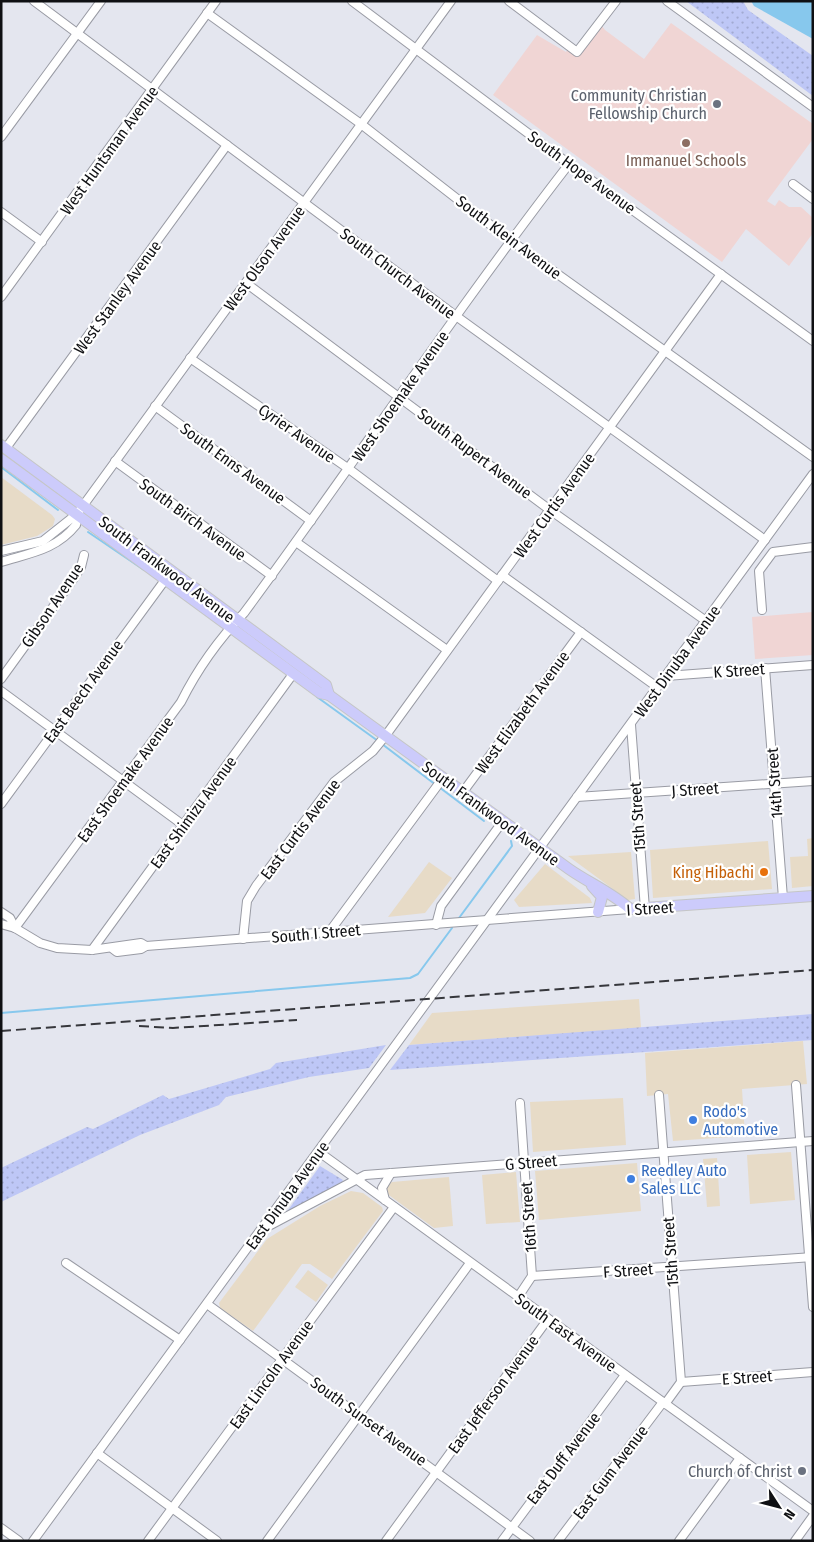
<svg xmlns="http://www.w3.org/2000/svg" width="814" height="1542" font-family="'Fira Sans Condensed',sans-serif">
<style>
.commercial{fill:#e7dbc7}
.education{fill:#f0d5d4}
.park{fill:url(#park-dots)}
.water{fill:#87c8ed}
.lines{fill:none;stroke-linecap:round;stroke-linejoin:round}
.stream{stroke:#87c8ed;stroke-width:2}
.minor-casing{stroke:#999ba4;stroke-width:10}
.major-casing{stroke:#c5c6c6;stroke-width:12}
.minor{stroke:#fff;stroke-width:8}
.major{stroke:#cccbfb;stroke-width:10}
.rail{stroke:#36373c;stroke-width:2;stroke-dasharray:10 5;stroke-linecap:butt}
.worship-dot{fill:#6b7280;stroke:#fff;stroke-width:2}
.education-dot{fill:#8d6e63;stroke:#fff;stroke-width:2}
.food-dot{fill:#e8710a;stroke:#fff;stroke-width:2}
.shop-dot{fill:#3f7fe0;stroke:#fff;stroke-width:2}
.labels{text-anchor:middle;stroke-width:4.5;stroke-linejoin:round;paint-order:stroke}
.worship-label{font-size:16px;fill:#5b616d;stroke:#fff;text-anchor:end}
.street-label{font-size:16px;fill:#0f1013;stroke:#fff}
.education-label{font-size:16px;fill:#785e54;stroke:#fff}
.food-label{font-size:16px;fill:#c56008;stroke:#fff;text-anchor:end}
.shop-label{font-size:16px;fill:#366cbe;stroke:#fff;text-anchor:start}
</style>
<defs>
<pattern id="park-dots" width="8" height="8" patternUnits="userSpaceOnUse" patternTransform="scale(1.25)"><rect width="8" height="8" fill="#bec7f6"/><path d="M2 2h.1M6 6h.1" fill="none" stroke="#a2aad2" stroke-width="1.8" stroke-linecap="round"/></pattern>
</defs>
<rect width="100%" height="100%" fill="#e4e6ef"/>
<g class="commercial">
<polygon points="1,477 52,515 55,519 53,526 37,536 1,545"/>
<polygon points="813,838 813,886 792,888 790,857 808,856 807,839"/>
<polygon points="768,841 772,889 653,898 650,850"/>
<polygon points="631,852 635,899 628,900 568,856"/>
<polygon points="429,862 452,878 425,913 388,917"/>
<polygon points="545,864 590,898 592,903 519,907 514,900"/>
<polygon points="639,999 641,1028 409,1045 432,1013"/>
<polygon points="803,1041 807,1084 742,1089 745,1136 673,1141 668,1094 647,1096 645,1053"/>
<polygon points="623,1098 626,1145 533,1152 530,1102"/>
<polygon points="791,1152 795,1200 750,1204 747,1155"/>
<polygon points="717,1158 720,1206 707,1207 703,1159"/>
<polygon points="637,1163 641,1211 539,1220 535,1171"/>
<polygon points="516,1172 520,1222 486,1224 482,1175"/>
<polygon points="449,1177 453,1226 434,1228 386,1193 385,1187 392,1182"/>
<polygon points="351,1191 363,1193 382,1207 383,1211 332,1279 310,1264 302,1264 253,1331 220,1308 219,1303 267,1239 320,1206"/>
<polygon points="308,1270 328,1285 316,1302 295,1287"/>
</g>
<g class="education">
<polygon points="598,21 605,30 644,59 671,23 813,124 813,139 767,201 775,206 779,200 789,207 801,207 813,218 813,233 789,266 746,229 722,262 493,95 537,35 566,52 571,45 577,49"/>
<polygon points="813,612 813,655 755,659 752,617"/>
</g>
<g class="park">
<polygon points="686,1 743,1 748,10 813,56 813,96"/>
<polygon points="813,1014 813,1040 390,1070 409,1045"/>
<polygon points="386,1045 369,1068 309,1077 226,1097 219,1105 140,1135 1,1202 1,1168 87,1127 93,1129 163,1095 169,1099 270,1069 276,1063"/>
<polygon points="320,1166 343,1180 342,1182 286,1213"/>
</g>
<polygon class="water" points="751,1 813,1 813,39 754,6"/>
<g class="lines">
<g class="stream">
<polyline points="1,467 58,510"/>
<polyline points="88,532 144,570"/>
<polyline points="317,697 378,741"/>
<polyline points="382,744 436,785"/>
<polyline points="439,787 484,821"/>
<polyline points="459,918 512,846 511,841"/>
<polyline points="1,1013 410,978 418,974 452,928"/>
</g>
<defs>
<g id="minor">
<polyline points="34,1 456,316 765,540"/>
<polyline points="352,1 569,164 813,341"/>
<polyline points="509,1 577,52 616,1"/>
<polyline points="667,1 813,107"/>
<polyline points="207,13 361,124 510,240 813,457"/>
<polyline points="1,137 101,1"/>
<polyline points="793,184 813,199"/>
<polyline points="1,212 42,242"/>
<polyline points="246,283 550,510 706,621"/>
<polyline points="1,297 216,1"/>
<polyline points="190,358 349,469 498,581"/>
<polyline points="155,406 311,521"/>
<polyline points="6,448 227,145"/>
<polyline points="115,461 272,576"/>
<polyline points="296,542 447,650"/>
<polyline points="1,551 43,541 77,514 451,1"/>
<path d="M1 562C30 553 56 550 76 525L77 514"/>
<polyline points="502,575 657,687"/>
<polyline points="762,610 759,571 773,552 813,547"/>
<polyline points="765,668 783,898"/>
<polyline points="666,676 813,665"/>
<polyline points="1,679 74,578 81,567 84,555"/>
<polyline points="1,691 183,825"/>
<polyline points="631,725 645,909"/>
<polyline points="463,792 581,632"/>
<polyline points="577,797 813,781"/>
<polyline points="1,804 165,580"/>
<polyline points="1,912 10,918 15,928"/>
<polyline points="1,924 15,928 40,943 57,948 92,950 141,943 146,946"/>
<polyline points="436,925 441,906 503,821"/>
<path d="M15 928 181 702C197 670 219 639 244 613 354 464 456 310 569 164"/>
<polyline points="330,931 443,778"/>
<polyline points="243,939 247,901 256,886 334,782 373,751 386,735 721,274"/>
<polyline points="113,949 117,952 141,949 146,946 630,909"/>
<polyline points="92,950 293,674"/>
<polyline points="796,1085 813,1307"/>
<polyline points="659,1095 681,1382 665,1404"/>
<polyline points="319,1152 813,1511"/>
<polyline points="385,1200 382,1188 391,1173"/>
<polyline points="263,1229 365,1175 813,1141"/>
<polyline points="66,1263 180,1340"/>
<polyline points="532,1276 813,1257"/>
<polyline points="518,1297 532,1276 520,1103"/>
<polyline points="207,1304 530,1541"/>
<polyline points="681,1382 813,1372"/>
<polyline points="97,1453 217,1541"/>
<polyline points="1,1528 19,1541"/>
<polyline points="33,1541 813,474"/>
<polyline points="148,1541 394,1207"/>
<polyline points="267,1541 470,1263"/>
<polyline points="386,1541 548,1319"/>
<polyline points="502,1541 625,1375"/>
<polyline points="558,1541 663,1402"/>
<polyline points="679,1541 740,1458"/>
<polyline points="795,1541 813,1516"/>
</g>
<g id="major">
<polyline points="1,445 326,685 329,695"/>
<path d="M1 459 320 693 329 695 569 869C589 883 611 892 630 909L813 896"/>
<polyline points="592,886 602,897 598,912"/>
</g>
</defs>
<use href="#minor" class="minor-casing"/>
<use href="#major" class="major-casing"/>
<use href="#minor" class="minor"/>
<use href="#major" class="major"/>
<g class="rail">
<polyline points="139,1026 173,1028 297,1020"/>
<polyline points="1,1031 813,970"/>
</g>
</g>
<g class="worship-dot">
<circle cx="717" cy="104" r="5"/>
<circle cx="802" cy="1471" r="5"/>
</g>
<circle class="education-dot" cx="686" cy="143" r="5"/>
<circle class="food-dot" cx="764" cy="872" r="5"/>
<g class="shop-dot">
<circle cx="693" cy="1120" r="5"/>
<circle cx="631" cy="1179" r="5"/>
</g>
<g class="labels">
<g class="worship-label">
<text x="707" y="101">Community Christian<tspan x="707" dy="18">Fellowship Church</tspan></text>
<text x="792" y="1477">Church of Christ</text>
</g>
<g class="street-label">
<text transform="translate(109 150) rotate(-54)" y="6">West Huntsman Avenue</text>
<text transform="translate(582 172) rotate(36)" y="6">South Hope Avenue</text>
<text transform="translate(509 237) rotate(37)" y="6">South Klein Avenue</text>
<text transform="translate(264 258) rotate(-54)" y="6">West Olson Avenue</text>
<text transform="translate(398 273) rotate(37)" y="6">South Church Avenue</text>
<text transform="translate(117 297) rotate(-54)" y="6">West Stanley Avenue</text>
<text transform="translate(400 396) rotate(-55)" y="6">West Shoemake Avenue</text>
<text transform="translate(297 433) rotate(35)" y="6">Cyrier Avenue</text>
<text transform="translate(475 453) rotate(37)" y="6">South Rupert Avenue</text>
<text transform="translate(233 463) rotate(36)" y="6">South Enns Avenue</text>
<text transform="translate(554 505) rotate(-54)" y="6">West Curtis Avenue</text>
<text transform="translate(193 519) rotate(36)" y="6">South Birch Avenue</text>
<text transform="translate(167 569) rotate(37)" y="6">South Frankwood Avenue</text>
<text transform="translate(52 605) rotate(-56)" y="6">Gibson Avenue</text>
<text transform="translate(677 661) rotate(-54)" y="6">West Dinuba Avenue</text>
<text transform="translate(739 670) rotate(-4)" y="6">K Street</text>
<text transform="translate(83 691) rotate(-54)" y="6">East Beech Avenue</text>
<text transform="translate(522 712) rotate(-54)" y="6">West Elizabeth Avenue</text>
<text transform="translate(125 779) rotate(-54)" y="6">East Shoemake Avenue</text>
<text transform="translate(774 783) rotate(-94)" y="6">14th Street</text>
<text transform="translate(695 789) rotate(-4)" y="6">J Street</text>
<text transform="translate(193 812) rotate(-54)" y="6">East Shimizu Avenue</text>
<text transform="translate(491 813) rotate(36)" y="6">South Frankwood Avenue</text>
<text transform="translate(637 817) rotate(-94)" y="6">15th Street</text>
<text transform="translate(300 829) rotate(-53)" y="6">East Curtis Avenue</text>
<text transform="translate(650 908) rotate(-4)" y="6">I Street</text>
<text transform="translate(316 933) rotate(-5)" y="6">South I Street</text>
<text transform="translate(531 1162) rotate(-5)" y="6">G Street</text>
<text transform="translate(287 1195) rotate(-54)" y="6">East Dinuba Avenue</text>
<text transform="translate(528 1217) rotate(-94)" y="6">16th Street</text>
<text transform="translate(670 1252) rotate(-94)" y="6">15th Street</text>
<text transform="translate(628 1270) rotate(-4)" y="6">F Street</text>
<text transform="translate(566 1332) rotate(36)" y="6">South East Avenue</text>
<text transform="translate(271 1374) rotate(-54)" y="6">East Lincoln Avenue</text>
<text transform="translate(747 1377) rotate(-4)" y="6">E Street</text>
<text transform="translate(493 1394) rotate(-54)" y="6">East Jefferson Avenue</text>
<text transform="translate(369 1421) rotate(36)" y="6">South Sunset Avenue</text>
<text transform="translate(563 1458) rotate(-53)" y="6">East Duff Avenue</text>
<text transform="translate(610 1472) rotate(-53)" y="6">East Gum Avenue</text>
</g>
<g class="education-label">
<text x="686" y="166">Immanuel Schools</text>
</g>
<g class="food-label">
<text x="754" y="878">King Hibachi</text>
</g>
<g class="shop-label">
<text x="703" y="1117">Rodo's<tspan x="703" dy="18">Automotive</tspan></text>
<text x="641" y="1176">Reedley Auto<tspan x="641" dy="18">Sales LLC</tspan></text>
</g>
</g>
<rect width="814" height="1542" fill="none" stroke="#0f1013" stroke-width="5"/>
<g transform="translate(779 1507) rotate(126)" stroke="#ffffff" stroke-width="4" paint-order="stroke">
<path d="M0-4L9 19L0 12L-9 19Z" fill="#0f1013"/>
<text y="-8" font-size="14" font-weight="bold" text-anchor="middle" fill="#0f1013">N</text>
</g>
</svg>
